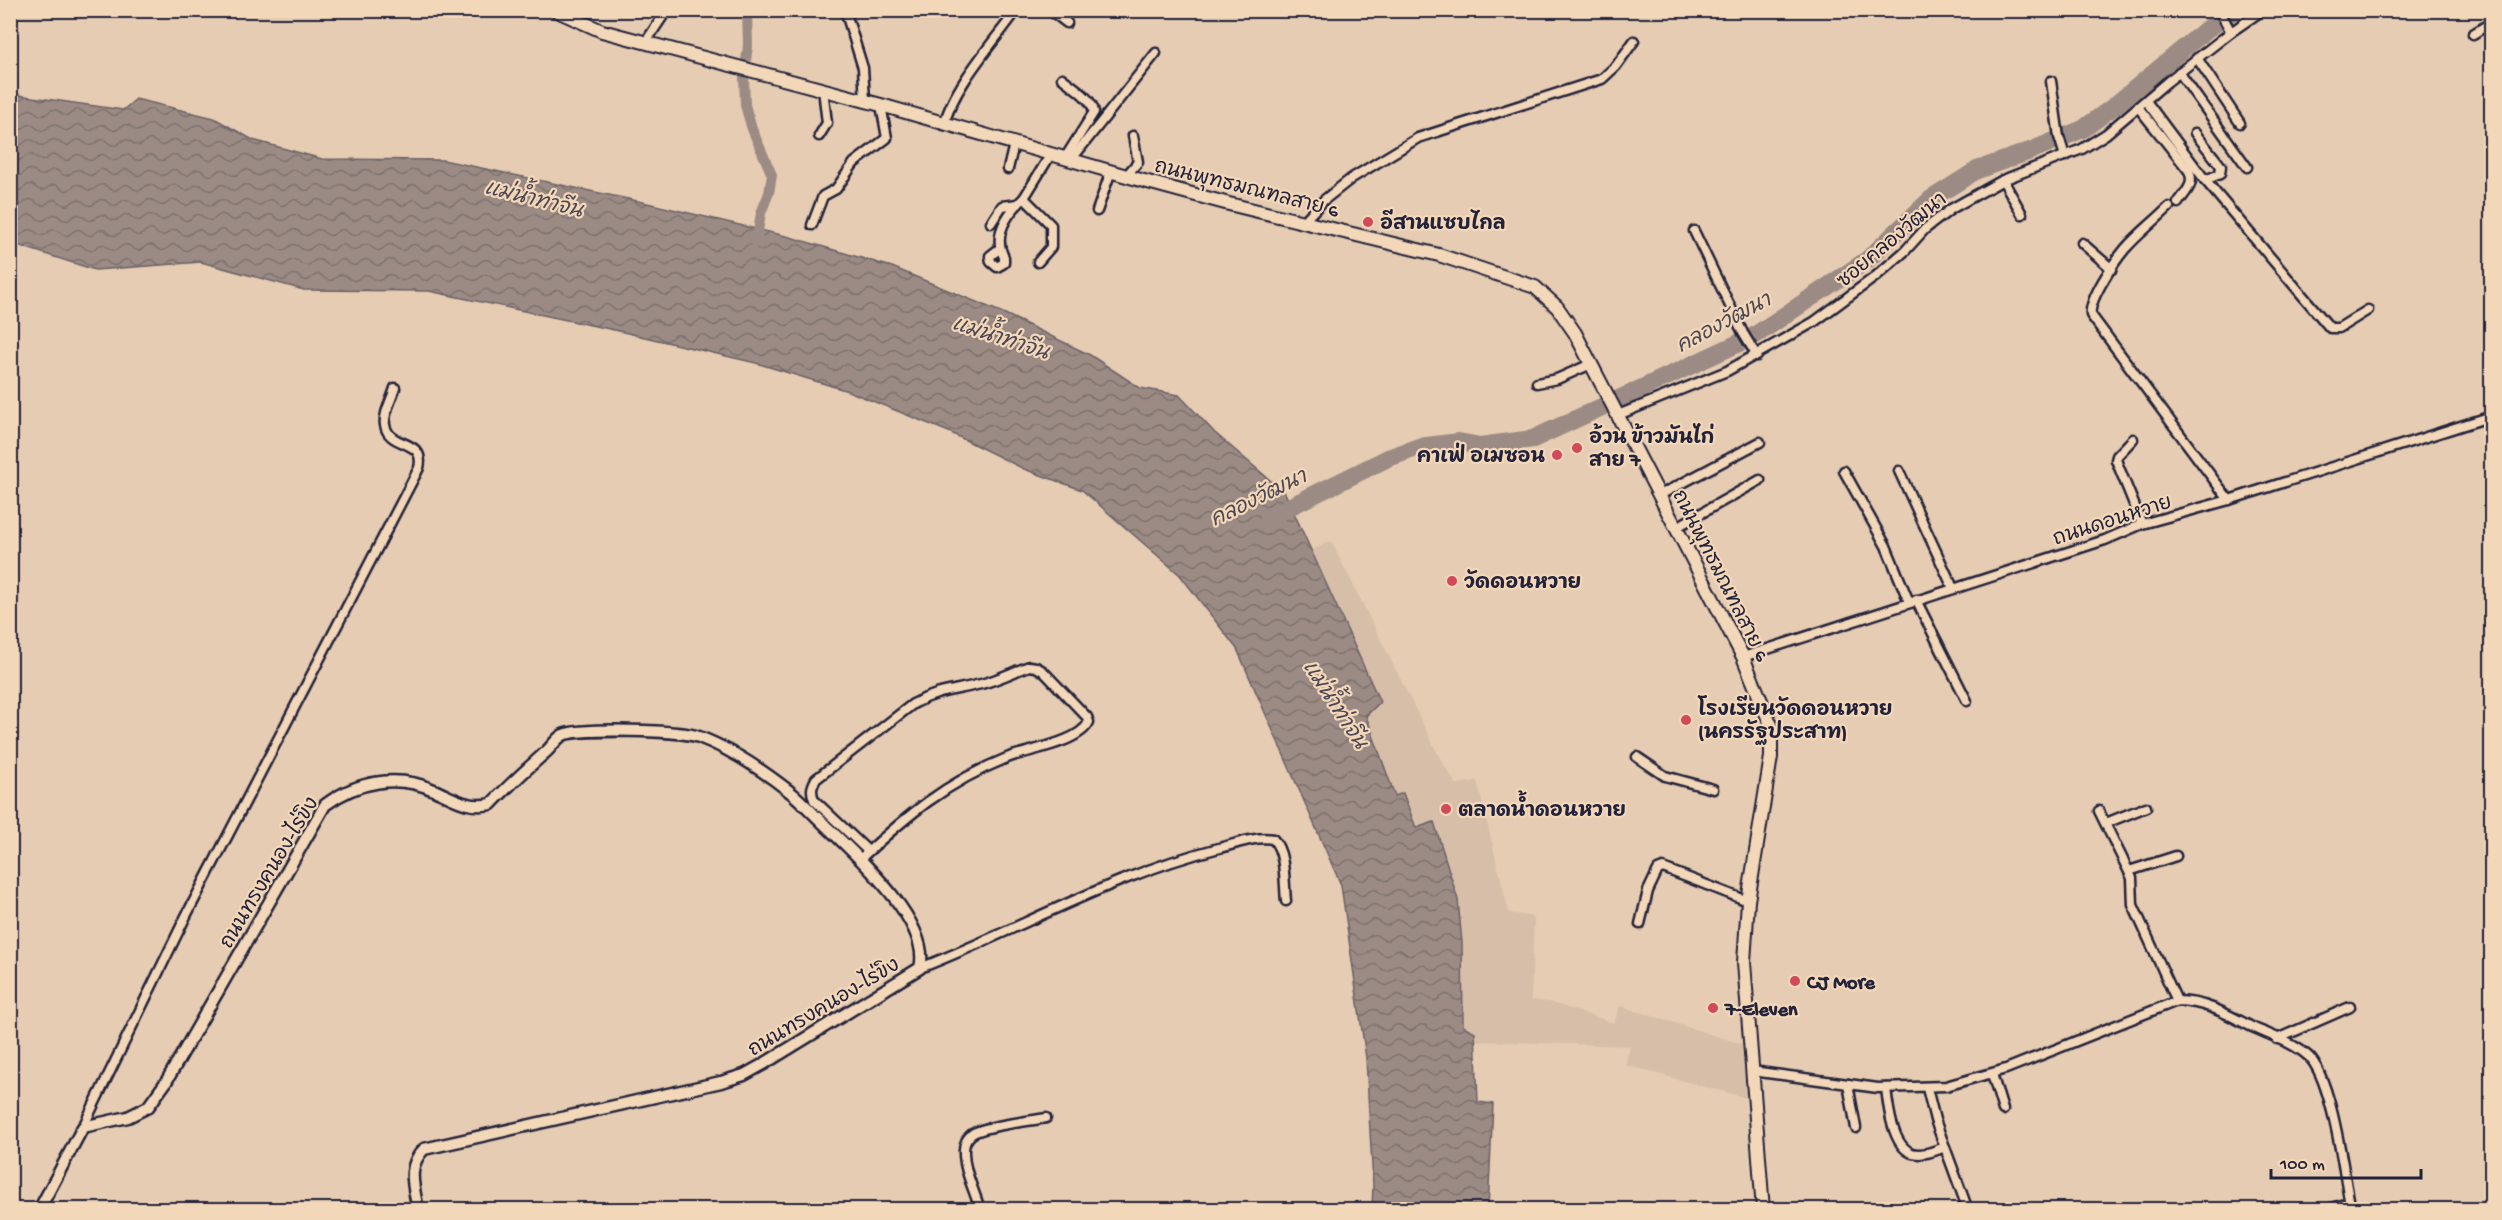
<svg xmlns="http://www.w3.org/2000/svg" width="2502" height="1220" font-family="'Gochi Hand','Playpen Sans Thai',sans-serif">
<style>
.built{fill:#d6bea8}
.water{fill:url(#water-waves);stroke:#6b6167;stroke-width:1.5}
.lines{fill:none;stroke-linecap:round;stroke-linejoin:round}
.canal{stroke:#9b8b84;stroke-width:10}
.river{stroke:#9b8b84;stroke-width:18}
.minor-casing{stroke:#22223b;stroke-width:13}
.tertiary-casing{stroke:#22223b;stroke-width:15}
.secondary-casing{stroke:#22223b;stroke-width:16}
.minor{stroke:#f3d7b9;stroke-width:8}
.tertiary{stroke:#f3d7b9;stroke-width:10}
.secondary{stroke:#f3d7b9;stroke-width:12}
.poi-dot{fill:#d1495b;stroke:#f3d7b9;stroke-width:2}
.labels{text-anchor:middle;stroke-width:4.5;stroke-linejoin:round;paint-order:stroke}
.street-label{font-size:20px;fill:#22223b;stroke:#f3d7b9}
.poi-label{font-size:20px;font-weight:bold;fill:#22223b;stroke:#f3d7b9;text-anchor:start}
.water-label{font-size:21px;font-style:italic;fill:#4c4755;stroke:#f3d7b9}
</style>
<defs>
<pattern id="water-waves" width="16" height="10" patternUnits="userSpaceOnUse" patternTransform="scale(1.5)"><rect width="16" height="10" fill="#9b8b84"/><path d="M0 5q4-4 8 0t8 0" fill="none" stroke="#7e716d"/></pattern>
</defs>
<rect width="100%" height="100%" fill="#e6ccb2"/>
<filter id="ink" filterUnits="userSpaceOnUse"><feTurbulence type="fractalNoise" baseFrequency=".0167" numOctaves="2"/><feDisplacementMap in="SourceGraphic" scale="12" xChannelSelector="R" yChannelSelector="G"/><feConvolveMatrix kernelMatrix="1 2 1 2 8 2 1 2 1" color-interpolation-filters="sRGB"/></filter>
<g filter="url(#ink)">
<polygon class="built" points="1331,541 1441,760 1456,784 1477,781 1509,913 1534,917 1531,1000 1549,1002 1614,1023 1620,1006 1742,1044 1747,1098 1625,1065 1630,1046 1476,1041 1475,1032 1463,1026 1462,943 1433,822 1416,828 1404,793 1395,796 1366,716 1310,551"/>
<polygon class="water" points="11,94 123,110 136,99 214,118 253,140 322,159 443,160 647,203 790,237 892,267 1003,313 1090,355 1140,388 1179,395 1215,433 1285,493 1380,702 1366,716 1395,796 1403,793 1416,828 1434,822 1458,900 1462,943 1463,1026 1475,1032 1478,1102 1493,1104 1488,1209 1372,1209 1373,1185 1366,1058 1341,885 1237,649 1180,575 1082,490 1024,469 949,432 848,391 756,363 619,331 429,291 304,290 201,262 95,270 11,243"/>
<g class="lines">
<polyline class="canal" points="747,10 748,45 744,77 745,105 752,129 772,175 769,193 761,213 756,243"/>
<polyline class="river" points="1269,517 1388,458 1419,447 1459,442 1480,446 1533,439 1754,336 1867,260 1931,199 1977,170 2030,151 2083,129 2113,107 2207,29 2235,10"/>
<defs>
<g id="minor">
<polyline points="845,10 863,68 865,100"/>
<polyline points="1050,10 1067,23"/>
<polyline points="2219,10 2231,32"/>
<polyline points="2473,34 2492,22"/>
<polyline points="645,43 667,10"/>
<polyline points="2197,58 2240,123"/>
<polyline points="2179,72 2247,167"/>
<path d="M1062 78C1073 87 1092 98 1094 112L1065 158"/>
<polyline points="2051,81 2059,137 2065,156"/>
<polyline points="2146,101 2205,180 2330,328 2339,328 2368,310"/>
<path d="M2138 107 2189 171C2195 185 2186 191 2178 203"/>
<path d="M944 125C953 87 993 43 1017 10"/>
<polyline points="2195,133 2221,166 2220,174 2205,180"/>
<polyline points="819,136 827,123 823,89"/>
<polyline points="1071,160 1156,53"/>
<polyline points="1008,169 1014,144"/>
<polyline points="1126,176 1138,162 1133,136"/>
<polyline points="2003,180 2022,214"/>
<path d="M2169 207C2155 221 2138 234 2125 249 2115 261 2088 300 2091 315L2229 500"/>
<polyline points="1097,211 1111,171"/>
<polyline points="1303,222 1324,200 1352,178 1418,138 1602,79 1616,66 1634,41"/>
<polyline points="991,223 1002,206 1018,204"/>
<polyline points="812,225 823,196 836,189 854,163 887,138 881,105"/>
<polyline points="1694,231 1743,333 1757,356"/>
<polyline points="2082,243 2112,269"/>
<path d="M999 249 990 256 991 262 997 267 1004 263V257C992 235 1007 214 1024 198"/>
<polyline points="1038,262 1051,247 1051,225 1024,198 1051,154"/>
<polyline points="1537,383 1557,379 1591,364"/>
<polyline points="1618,415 1727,371 1814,322 1875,277 1905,251 1925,229 1951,209 2003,180 2082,149 2106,134 2167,82 2231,32 2263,10"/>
<polyline points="2133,439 2117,456 2116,460 2142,524"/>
<polyline points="1844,471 1886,546 1909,602"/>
<polyline points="1899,471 1953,588"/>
<polyline points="1660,495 1760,442"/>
<polyline points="1677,527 1760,480"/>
<polyline points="1916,600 1967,701"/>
<polyline points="1743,657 2105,540 2142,524 2229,500 2492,416"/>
<polyline points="1637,757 1665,776 1713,789"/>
<polyline points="2099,811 2132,878 2133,905 2177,1001"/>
<polyline points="2106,823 2146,807"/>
<path d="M860 859C908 815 945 783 1007 758 1027 750 1079 743 1089 722L1087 717 1043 671 1036 667 1029 666C1013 672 997 680 981 684 954 691 939 690 913 704L816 779C811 788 811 791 814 800L868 851"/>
<polyline points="2129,871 2176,856"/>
<polyline points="1640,924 1648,891 1658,870 1663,868 1748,901"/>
<path d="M920 968C1020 929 1115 874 1219 848 1237 844 1254 836 1273 839 1286 853 1284 882 1286 901"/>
<polyline points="2277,1039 2350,1007"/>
<path d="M1752 1071 1878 1088 1946 1086 2006 1069 2177 1001C2204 1001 2227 1014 2250 1026 2269 1035 2292 1042 2308 1056 2332 1077 2344 1175 2351 1210"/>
<polyline points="1992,1074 2003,1110"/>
<polyline points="1848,1084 1856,1128"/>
<path d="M1886 1088C1888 1105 1892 1146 1912 1153 1923 1156 1935 1151 1945 1147"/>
<polyline points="1927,1088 1935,1120 1968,1210"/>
<path d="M83 1127 186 916 419 468C426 438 389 449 385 425 383 414 392 399 395 388"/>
<path d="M980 1210C975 1191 963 1170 964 1150 964 1144 967 1138 972 1134 983 1126 1030 1121 1046 1118"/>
<polyline points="2325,1210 2349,1203"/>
</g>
<path id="tertiary" d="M39 1210 83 1127 128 1117 148 1107 166 1082 325 805C357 781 397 774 434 790 455 799 468 809 491 804 509 785 528 768 547 751 552 746 557 738 563 735 580 728 682 730 699 737 731 749 762 770 789 791 802 801 813 814 825 825 855 854 932 922 920 968L762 1065 744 1075 721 1082 424 1149C406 1167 414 1187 418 1210"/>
<polyline id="secondary" points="555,10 602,31 881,105 1144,181 1229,204 1439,255 1535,287 1557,307 1575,333 1743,657 1771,725 1771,757 1748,901 1744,962 1763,1210"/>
</defs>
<use href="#minor" class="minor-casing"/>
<use href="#tertiary" class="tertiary-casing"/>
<use href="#secondary" class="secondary-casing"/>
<use href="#minor" class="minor"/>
<use href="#tertiary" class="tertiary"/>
<use href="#secondary" class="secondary"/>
</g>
</g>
<g class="poi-dot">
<circle cx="1368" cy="222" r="6"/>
<circle cx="1577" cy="448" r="6"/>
<circle cx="1557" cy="455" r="6"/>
<circle cx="1452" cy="581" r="6"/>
<circle cx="1686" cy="720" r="6"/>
<circle cx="1446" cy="809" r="6"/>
<circle cx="1795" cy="981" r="6"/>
<circle cx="1713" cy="1008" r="6"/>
</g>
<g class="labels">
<g class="street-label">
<text transform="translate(1247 187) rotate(14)" y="7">ถนนพุทธมณฑลสาย 6</text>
<text transform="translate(1891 239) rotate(-40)" y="7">ซอยคลองวัฒนา</text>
<text transform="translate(2112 519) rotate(-18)" y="7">ถนนดอนหวาย</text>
<text transform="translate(1722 575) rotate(63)" y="7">ถนนพุทธมณฑลสาย 6</text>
<text transform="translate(268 872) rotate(-59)" y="7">ถนนทรงคนอง-ไร่ขิง</text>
<text transform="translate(823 1006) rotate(-31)" y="7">ถนนทรงคนอง-ไร่ขิง</text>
</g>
<g class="poi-label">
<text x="1380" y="229">อีสานแซบไกล</text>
<text x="1589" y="443">อ้วน ข้าวมันไก่<tspan x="1589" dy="23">สาย 7</tspan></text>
<text x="1545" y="462" text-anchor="end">คาเฟ่ อเมซอน</text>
<text x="1464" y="588">วัดดอนหวาย</text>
<text x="1698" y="715">โรงเรียนวัดดอนหวาย<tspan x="1698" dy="23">(นครรัฐประสาท)</tspan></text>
<text x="1458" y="816">ตลาดน้ำดอนหวาย</text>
<text x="1807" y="988">CJ More</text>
<text x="1725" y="1015">7-Eleven</text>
</g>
<g class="water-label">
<text transform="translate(534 198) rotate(14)" y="7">แม่น้ำท่าจีน</text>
<text transform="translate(1723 322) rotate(-28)" y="7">คลองวัฒนา</text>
<text transform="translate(1001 337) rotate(18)" y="7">แม่น้ำท่าจีน</text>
<text transform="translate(1258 497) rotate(-26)" y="7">คลองวัฒนา</text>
<text transform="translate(1336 704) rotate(57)" y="7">แม่น้ำท่าจีน</text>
</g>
</g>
<rect width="2502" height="1220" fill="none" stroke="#f3d7b9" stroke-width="36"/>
<rect x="18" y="18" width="2466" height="1184" fill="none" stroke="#22223b" stroke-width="2" filter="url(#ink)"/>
<path d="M2271 1169v9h150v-9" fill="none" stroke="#22223b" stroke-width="3"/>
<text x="2280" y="1169" font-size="18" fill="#22223b" stroke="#f3d7b9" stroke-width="4.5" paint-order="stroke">100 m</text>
</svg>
